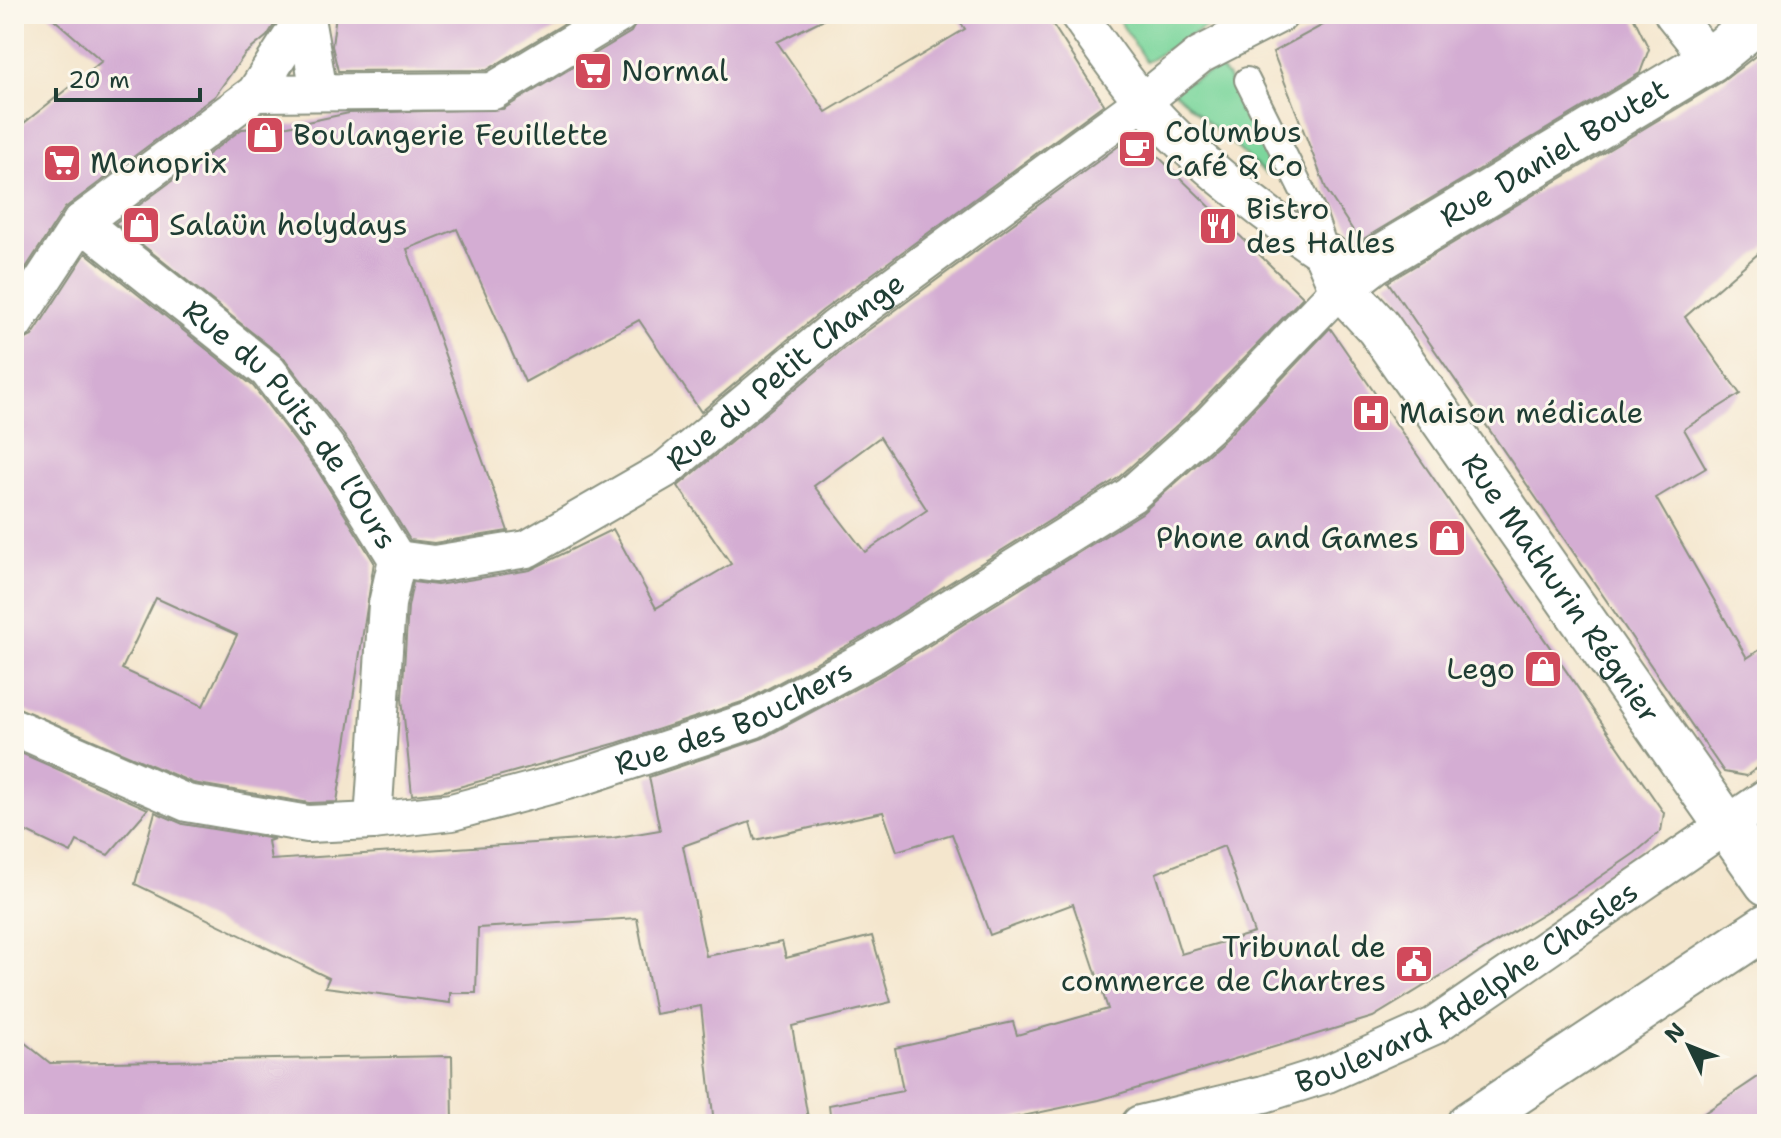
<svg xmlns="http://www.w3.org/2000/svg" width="1781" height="1138" font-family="'Shantell Sans',sans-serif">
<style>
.green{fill:#7cd69c;stroke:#4e8a68;stroke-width:2}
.building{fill:#d4add3;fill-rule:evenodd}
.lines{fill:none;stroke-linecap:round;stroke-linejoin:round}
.service-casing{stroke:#8a9280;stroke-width:28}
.pedestrian-casing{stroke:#8a9280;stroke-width:40}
.minor-casing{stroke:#8a9280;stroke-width:48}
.secondary-casing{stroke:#8a9280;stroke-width:48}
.service{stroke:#fff;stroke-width:24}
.pedestrian{stroke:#fff;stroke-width:36}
.minor{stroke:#fff;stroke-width:44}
.secondary{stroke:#fff;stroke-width:44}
.labels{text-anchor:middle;stroke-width:6;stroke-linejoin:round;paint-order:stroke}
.poi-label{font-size:30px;fill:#1f3d34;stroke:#fbf7ec;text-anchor:start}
.street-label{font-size:30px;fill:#1f3d34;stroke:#fbf7ec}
</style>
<rect width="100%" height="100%" fill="#fbf7ec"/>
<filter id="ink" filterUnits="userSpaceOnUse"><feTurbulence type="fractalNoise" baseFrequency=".0125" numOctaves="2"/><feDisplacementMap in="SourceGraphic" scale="16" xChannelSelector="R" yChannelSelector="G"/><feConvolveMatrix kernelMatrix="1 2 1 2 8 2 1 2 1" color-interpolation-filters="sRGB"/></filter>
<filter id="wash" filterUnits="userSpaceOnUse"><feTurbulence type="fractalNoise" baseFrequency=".006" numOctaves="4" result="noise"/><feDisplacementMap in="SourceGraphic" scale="32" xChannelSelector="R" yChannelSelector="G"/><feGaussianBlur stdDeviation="1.8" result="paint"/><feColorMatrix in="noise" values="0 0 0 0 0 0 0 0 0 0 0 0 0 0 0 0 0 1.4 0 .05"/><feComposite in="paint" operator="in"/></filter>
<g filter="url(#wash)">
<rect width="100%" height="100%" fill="#f4e6cd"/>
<g class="green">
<polygon points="1115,14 1219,14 1222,17 1146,62"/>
<polygon points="1219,68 1227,76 1274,170 1266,174 1171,89"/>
</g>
<g id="blocks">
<g class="building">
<polygon points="48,14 281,14 267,36 245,54 215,96 65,208 14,286 14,131 102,61"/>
<polygon points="336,14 580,14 487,70 338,71 332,46"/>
<polygon points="641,14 834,14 777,42 826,112 965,29 955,14 1046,14 1104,104 822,311 701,412 639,320 525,382 457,229 407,249 508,531 434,543 410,540 352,446 284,358 115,223 242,129 288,126 349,113 503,109 631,32"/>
<polygon points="1343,14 1632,14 1649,49 1640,73 1360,241 1327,191 1273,52"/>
<polygon points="1767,47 1767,246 1685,317 1740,394 1684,429 1706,468 1656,498 1747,658 1767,645 1767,761 1746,776 1724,772 1388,282 1723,81"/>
<path d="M1135 134 1303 297 1195 409 1118 478 863 637 745 701 617 743 441 792 412 795 402 698 408 607 413 582 437 585 530 570 613 529 656 608 731 564 678 486 848 345ZM880 437 927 510 865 552 814 486Z"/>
<path d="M86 253 253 386 318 471 374 562 337 802 309 803 193 783 14 706V345L32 336ZM156 598 237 635 203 706 122 669Z"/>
<path d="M1330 328 1664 813 1661 831 1635 853 1572 896 1373 1017 1099 1100 984 1124H831L829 1105 903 1091 895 1048 1013 1022 1017 1035 1108 1009 1073 904 990 935 952 834 897 851 883 812 755 840 750 822 683 846 706 956 782 942 786 958 872 936 891 1002 792 1026 809 1124H714L701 1006 655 1014 637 918 478 928 476 993H450V1003L325 987 329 978 135 884 155 812 183 824 274 839 268 841 271 860 612 838 660 830 649 777 763 738 885 673 1142 513 1225 439ZM1224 846 1254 933 1181 954 1156 873Z"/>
<polygon points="14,750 148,809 108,855 77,841 71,853 14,826"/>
<polygon points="14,1034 50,1063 452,1056 453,1124 14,1124"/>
<polygon points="1767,1071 1767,1124 1688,1124"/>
</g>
</g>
</g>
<g filter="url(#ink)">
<use href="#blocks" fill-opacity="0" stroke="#8a9280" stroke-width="2"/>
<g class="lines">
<defs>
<polyline id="service" points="1247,80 1312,210 1328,257"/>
<g id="pedestrian">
<path d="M1078 14C1099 44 1120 75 1144 103 1190 157 1269 218 1328 257"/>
<polyline points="1673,14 1710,60"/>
<polyline points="306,18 319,92"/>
<polyline points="255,93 493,91 620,14"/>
<path id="s1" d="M81 222 268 371 335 459 397 559 387 604 373 821"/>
<polyline points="14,324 81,222 255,93 306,14"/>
<path id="s2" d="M397 559 434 564 527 549 666 469 835 328 1142 102 1200 55 1280 14"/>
<path id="s3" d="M14 727 187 803 308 824 373 821 452 812 582 777 753 720 874 655 1131 495 1210 424 1341 287"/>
<path id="s4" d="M1140 1124 1264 1094 1327 1074 1434 1026 1767 797"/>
</g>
<g id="minor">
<path id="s5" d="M1328 257 1341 287 1378 327 1767 883"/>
<path id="s6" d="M1341 287 1373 262 1710 60 1766 14"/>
</g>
<polyline id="secondary" points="1469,1124 1767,926"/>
</defs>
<use href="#service" class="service-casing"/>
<use href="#pedestrian" class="pedestrian-casing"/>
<use href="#minor" class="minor-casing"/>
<use href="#secondary" class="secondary-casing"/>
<use href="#service" class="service"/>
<use href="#pedestrian" class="pedestrian"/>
<use href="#minor" class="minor"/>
<use href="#secondary" class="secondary"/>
</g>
</g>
<defs>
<symbol id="supermarket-square" viewBox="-11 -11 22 22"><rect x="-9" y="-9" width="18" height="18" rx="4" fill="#d1495b" stroke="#fbf7ec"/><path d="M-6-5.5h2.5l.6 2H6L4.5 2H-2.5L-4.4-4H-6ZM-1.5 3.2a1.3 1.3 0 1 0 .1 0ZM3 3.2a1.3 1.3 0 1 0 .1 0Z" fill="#fff"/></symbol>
<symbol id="shop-square" viewBox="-11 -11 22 22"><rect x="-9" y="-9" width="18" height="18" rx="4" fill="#d1495b" stroke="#fbf7ec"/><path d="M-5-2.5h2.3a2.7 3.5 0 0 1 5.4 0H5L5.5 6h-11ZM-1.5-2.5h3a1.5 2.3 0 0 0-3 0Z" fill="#fff"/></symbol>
<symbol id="cafe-square" viewBox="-11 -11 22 22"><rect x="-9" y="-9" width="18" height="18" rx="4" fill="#d1495b" stroke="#fbf7ec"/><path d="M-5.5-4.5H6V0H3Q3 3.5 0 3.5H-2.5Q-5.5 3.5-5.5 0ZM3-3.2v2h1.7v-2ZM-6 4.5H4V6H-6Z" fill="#fff"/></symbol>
<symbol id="restaurant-square" viewBox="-11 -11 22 22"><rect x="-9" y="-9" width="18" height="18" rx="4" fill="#d1495b" stroke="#fbf7ec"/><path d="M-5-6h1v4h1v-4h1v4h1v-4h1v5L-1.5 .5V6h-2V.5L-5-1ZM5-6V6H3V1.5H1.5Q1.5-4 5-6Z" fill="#fff"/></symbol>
<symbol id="hospital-square" viewBox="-11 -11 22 22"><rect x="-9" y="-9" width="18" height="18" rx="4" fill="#d1495b" stroke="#fbf7ec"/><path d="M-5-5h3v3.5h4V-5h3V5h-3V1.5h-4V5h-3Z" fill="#fff"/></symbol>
<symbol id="civic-square" viewBox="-11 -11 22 22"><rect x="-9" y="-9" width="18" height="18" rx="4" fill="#d1495b" stroke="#fbf7ec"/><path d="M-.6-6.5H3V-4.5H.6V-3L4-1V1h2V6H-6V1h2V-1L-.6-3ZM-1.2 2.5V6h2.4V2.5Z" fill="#fff"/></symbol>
</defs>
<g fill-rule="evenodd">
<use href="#supermarket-square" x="571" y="49" width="44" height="44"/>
<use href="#shop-square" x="243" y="113" width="44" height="44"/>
<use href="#cafe-square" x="1115" y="127" width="44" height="44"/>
<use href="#supermarket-square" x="40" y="141" width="44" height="44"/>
<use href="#shop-square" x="119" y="203" width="44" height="44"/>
<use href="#restaurant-square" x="1196" y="204" width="44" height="44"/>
<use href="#hospital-square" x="1349" y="391" width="44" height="44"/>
<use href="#shop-square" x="1425" y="516" width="44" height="44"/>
<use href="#shop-square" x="1521" y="647" width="44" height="44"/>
<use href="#civic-square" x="1392" y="942" width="44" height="44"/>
</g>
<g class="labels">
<g class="poi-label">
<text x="621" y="81">Normal</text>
<text x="1165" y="142">Columbus<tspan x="1165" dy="34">Café &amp; Co</tspan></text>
<text x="293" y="145">Boulangerie Feuillette</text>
<text x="90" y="173">Monoprix</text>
<text x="1246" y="219">Bistro<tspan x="1246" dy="34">des Halles</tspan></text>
<text x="169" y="235">Salaün holydays</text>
<text x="1399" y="423">Maison médicale</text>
<text x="1419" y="548" text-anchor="end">Phone and Games</text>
<text x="1515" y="679" text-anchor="end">Lego</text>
<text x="1386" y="957" text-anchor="end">Tribunal de<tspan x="1386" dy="34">commerce de Chartres</tspan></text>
</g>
<g class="street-label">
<text dy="10" stroke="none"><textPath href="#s6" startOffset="252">Rue Daniel Boutet</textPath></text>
<text dy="10" stroke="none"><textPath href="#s2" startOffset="446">Rue du Petit Change</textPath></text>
<text dy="10" stroke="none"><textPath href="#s1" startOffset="294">Rue du Puits de l'Ours</textPath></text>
<text dy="10" stroke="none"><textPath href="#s5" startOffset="406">Rue Mathurin Régnier</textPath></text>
<text dy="10" stroke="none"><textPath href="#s3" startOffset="754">Rue des Bouchers</textPath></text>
<text dy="10" stroke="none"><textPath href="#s4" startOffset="358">Boulevard Adelphe Chasles</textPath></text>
</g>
</g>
<rect width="1781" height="1138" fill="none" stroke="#fbf7ec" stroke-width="48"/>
<g transform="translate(1689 1046) rotate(313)" stroke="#fbf7ec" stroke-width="6" paint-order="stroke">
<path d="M0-6L14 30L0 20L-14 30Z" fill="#1f3d34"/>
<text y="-12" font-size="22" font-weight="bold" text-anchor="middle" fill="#1f3d34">N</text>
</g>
<path d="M56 88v12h144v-12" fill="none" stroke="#1f3d34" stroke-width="4"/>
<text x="68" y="88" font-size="24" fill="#1f3d34" stroke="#fbf7ec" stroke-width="6" paint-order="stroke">20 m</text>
</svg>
